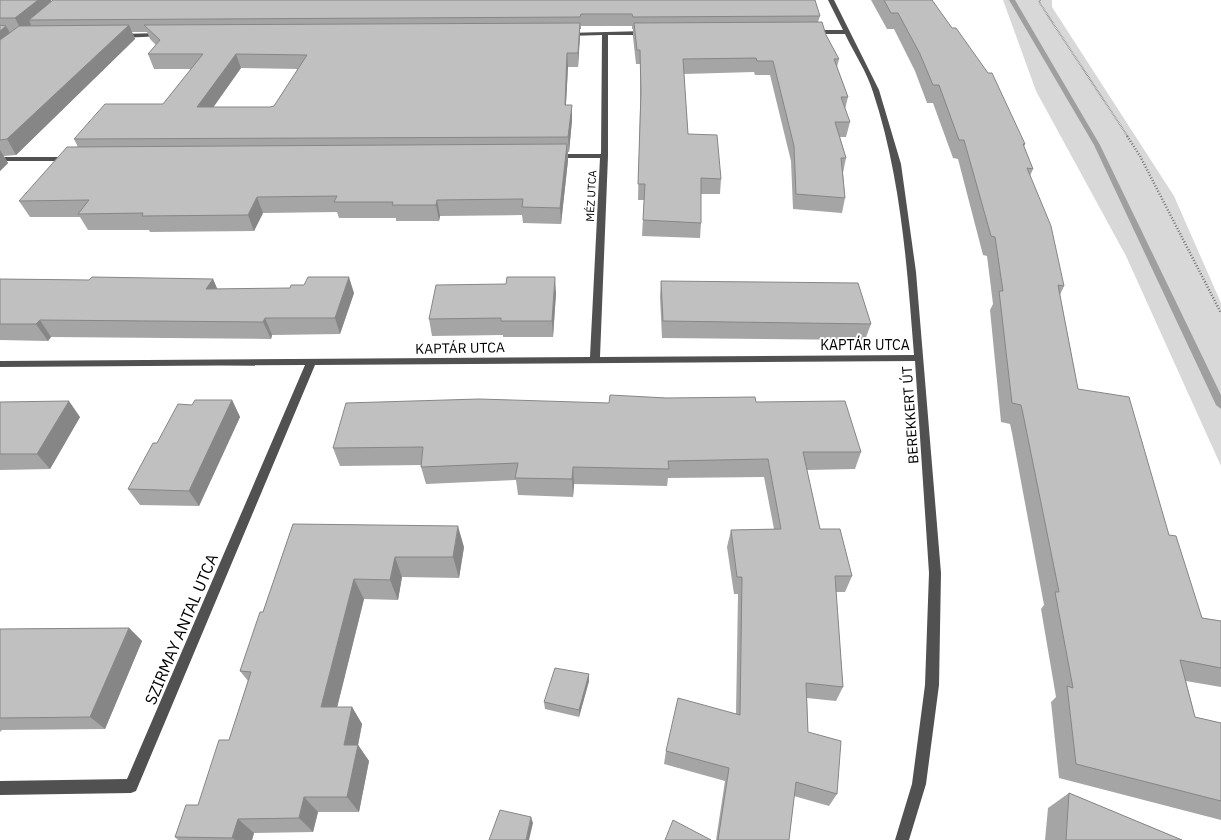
<svg xmlns="http://www.w3.org/2000/svg" width="1221" height="840" font-family="'IBM Plex Sans',sans-serif">
<style>
.green{fill:#d8d8d8}
.lines{fill:none;stroke-linecap:round;stroke-linejoin:round}
.stream{fill:#9f9f9f;fill-rule:evenodd}
.path-far1{stroke:#737373;stroke-width:2;stroke-dasharray:0.5 1;stroke-linecap:butt}
.path{stroke:#737373;stroke-width:2.5;stroke-dasharray:1 2;stroke-linecap:butt}
.minor{fill:#515151;fill-rule:evenodd}
.wall{fill:#a5a5a5;fill-rule:evenodd}
.shaded-wall{fill:#868686}
.building{fill:#c0c0c0;stroke:#868686;fill-rule:evenodd}
.labels{text-anchor:middle;stroke-width:4;stroke-linejoin:round;paint-order:stroke}
.far-street-label{font-size:11px;fill:#000;stroke:#fff}
.street-label{font-size:14px;fill:#000;stroke:#fff}
.near-street-label{font-size:16px;fill:#000;stroke:#fff}
</style>
<rect width="100%" height="100%" fill="#fff"/>
<polygon class="green" points="1003,0 1052,0 1052,7 1174,196 1221,303 1221,466 1126,256 1036,91"/>
<g class="lines">
<polygon class="stream" points="1009,0 1015,0 1100,145 1221,395 1221,409 1216,405 1094,145"/>
<polyline class="path-far1" points="1040,0 1039,2 1128,137"/>
<polyline class="path" points="1127,136 1140,156 1221,313"/>
<g class="minor">
<path d="M828 0H834L879 90 901 164 916 272 941 573 939 685 926 784 909 840H895L912 784 925 685 929 573 915 361 315 365 136 791 131 793 0 795V781L127 779 305 365 0 367V361L590 357 600 158H555L551 156 555 154H601L602 35 568 36 566 35V33L646 31 649 33 646 35H608V156L600 357 914 355C907 266 901 177 873 92 867 72 854 53 845 34H813L810 32 813 30H843Z"/>
<polygon points="161,33 163,34 163,36 121,38 118,36 121,34"/>
<polygon points="0,157 68,157 72,159 68,161 0,161"/>
</g>
</g>
<g class="wall">
<path d="M0 0H51V1L820 16 818 22 826 35 839 59 837 67 848 97 845 109 850 122 846 137H840L846 158 843 173 845 198 842 213 793 209 791 161 770 75H755L754 72 684 74 688 134 721 179 720 194H701V223L700 238 642 236 644 200H638L640 108V64H636L633 37V29H632V26H581V29H580L578 67H568L566 105 572 120 569 152H568V160L561 224 523 223 522 215 440 216 439 221H396V218H339L337 212 263 213 254 231 150 232 149 230H88L80 217H30L19 201 78 147 74 139 163 104 192 69H154L148 54 156 45 150 39 147 32H132L135 39 16 155 4 156 8 163 0 171ZM241 68 298 69 274 106 270 107H213Z"/>
<polygon points="871,0 932,0 1025,144 1024,147 1033,169 1030,176 1064,286 1060,295 1078,389 1169,535 1202,618 1221,621 1221,687 1186,681 1195,717 1221,723 1221,820 1059,778 1051,702 1056,697 1041,609 1044,605 1012,433 1010,424 1001,422 990,310 993,304 987,256 983,255 958,159 953,158 933,103 927,103 915,71 894,29 887,29"/>
<polygon points="0,279 89,280 213,279 217,289 354,293 340,334 272,335 271,339 51,337 48,341 0,340"/>
<polygon points="661,281 871,324 865,340 662,338 660,297"/>
<polygon points="556,293 553,337 503,337 503,335 432,336 429,319"/>
<polygon points="232,400 240,417 199,506 140,505 128,489 157,443 192,405"/>
<polygon points="0,402 80,417 50,469 0,470"/>
<polygon points="756,402 861,452 855,469 807,470 820,529 852,576 845,592 836,592 843,687 836,701 807,698 808,732 837,794 829,806 794,796 789,840 716,840 725,781 664,764 666,751 736,714 738,594 734,594 727,547 731,530 774,529 764,477 668,478 667,486 574,484 573,497 518,495 516,480 426,484 421,467 421,465 340,466 333,448 609,403"/>
<polygon points="293,524 464,547 459,578 402,577 398,600 364,599 337,707 352,707 362,724 358,745 369,761 359,812 318,812 313,832 254,833 252,840 178,840 175,837 198,805 229,740 248,681 240,671 263,612"/>
<polygon points="129,628 142,641 105,729 2,730 0,732 0,629"/>
<polygon points="589,674 589,681 579,717 545,709 544,702"/>
<polygon points="1069,793 1182,840 1045,840 1048,808"/>
</g>
<g class="shaded-wall">
<polygon points="38,0 51,0 54,6 29,20 31,25 22,32 15,18"/>
<polygon points="580,23 580,37 578,67 578,53"/>
<polygon points="129,25 135,39 16,155 7,139"/>
<polygon points="6,26 14,40 0,52 0,31"/>
<polygon points="567,53 568,67 565,120 565,105"/>
<polygon points="236,54 241,68 203,122 197,107"/>
<polygon points="572,105 572,120 569,152 568,137"/>
<polygon points="567,144 568,160 561,224 560,208"/>
<polygon points="0,150 8,163 0,171"/>
<polygon points="257,197 263,213 254,231 248,215"/>
<polygon points="437,200 440,216 439,221 436,205"/>
<polygon points="349,277 354,293 340,334 335,318"/>
<polygon points="555,277 556,293 553,337 552,321"/>
<polygon points="213,279 220,295 206,289"/>
<polygon points="265,318 272,335 271,339 263,322"/>
<polygon points="40,320 51,337 48,341 36,324"/>
<polygon points="232,400 240,417 199,506 189,491"/>
<polygon points="69,401 80,417 50,469 37,454"/>
<polygon points="573,467 574,484 573,497 572,479"/>
<polygon points="458,526 464,547 459,578 453,557"/>
<polygon points="395,557 402,577 398,600 390,580"/>
<polygon points="354,579 364,599 333,724 321,707"/>
<polygon points="129,628 142,641 105,729 90,717"/>
<polygon points="589,674 589,681 579,717 579,710"/>
<polygon points="352,707 362,724 358,745 369,761 359,812 347,797 344,745"/>
<polygon points="304,797 318,812 313,832 299,818"/>
<polygon points="531,817 533,823 529,840 526,840"/>
<polygon points="238,819 254,833 252,840 235,840 232,838"/>
</g>
<g class="building">
<polygon points="0,0 38,0 15,18 0,18"/>
<polygon points="53,0 815,0 820,16 633,17 632,14 581,14 580,17 29,20"/>
<polygon points="884,0 932,0 952,28 956,28 988,73 992,73 1025,144 1023,144 1033,169 1027,168 1051,226 1064,286 1058,285 1078,389 1129,397 1169,535 1176,536 1202,618 1221,621 1221,668 1180,660 1195,717 1221,723 1221,801 1076,764 1067,686 1073,688 1055,592 1059,592 1023,414 1021,405 1012,403 999,291 1003,291 995,237 991,236 964,140 959,140 939,85 933,85 920,54 898,13 891,13"/>
<polygon points="822,22 826,35 839,59 834,59 848,97 841,97 850,122 835,122 846,158 841,158 845,198 796,194 794,146 773,61 757,61 756,58 683,59 688,134 717,135 721,179 701,178 701,223 643,220 645,184 638,184 641,93 640,50 637,50 634,23"/>
<path d="M580 23 578 53H567L565 105H572L568 137 74 139 105 104H163L203 54H148L160 40 144 25ZM236 54 307 55 274 106 270 107H197Z"/>
<polygon points="0,25 6,26 0,31"/>
<polygon points="129,25 7,139 0,140 0,40 19,26"/>
<polygon points="567,144 560,208 522,207 523,199 437,200 436,205 392,205 393,202 334,202 337,196 257,197 248,215 142,216 143,213 78,214 89,200 19,201 67,147"/>
<polygon points="92,277 213,279 206,289 290,288 291,285 304,285 308,277 349,277 335,318 265,318 263,322 40,320 36,324 0,324 0,279 89,280"/>
<polygon points="507,277 555,277 552,321 501,321 501,318 429,319 436,285 506,284"/>
<polygon points="661,281 858,283 871,324 663,321"/>
<polygon points="610,395 667,398 755,397 756,402 845,401 861,452 803,452 820,529 840,529 852,576 835,576 843,687 806,683 808,732 841,741 837,794 796,782 789,840 718,840 729,768 666,751 678,698 740,715 742,577 737,577 731,530 781,529 768,459 668,461 669,469 573,467 572,479 515,478 518,463 421,467 423,447 333,448 346,403 479,399 609,403"/>
<polygon points="195,400 232,400 189,491 128,489 153,443 157,443 178,404 192,405"/>
<polygon points="69,401 37,454 0,454 0,402"/>
<polygon points="293,524 458,526 453,557 395,557 390,580 354,579 321,707 352,707 344,745 358,745 347,797 304,797 299,818 238,819 232,838 175,837 186,805 198,805 219,740 229,740 251,672 240,671 260,612 263,612"/>
<polygon points="129,628 90,717 0,718 0,629"/>
<polygon points="555,668 589,674 579,710 544,702"/>
<polygon points="1069,793 1182,840 1066,840"/>
<polygon points="500,810 531,817 526,840 489,840"/>
<polygon points="673,820 711,840 665,840"/>
</g>
<g class="labels">
<g class="far-street-label">
<text transform="translate(591 196) rotate(-87)" y="4">MÉZ UTCA</text>
</g>
<g class="street-label">
<text x="865" y="350">KAPTÁR UTCA</text>
<text transform="translate(460 348) rotate(-1)" y="5">KAPTÁR UTCA</text>
<text transform="translate(910 415) rotate(-94)" y="5">BEREKKERT ÚT</text>
</g>
<g class="near-street-label">
<text transform="translate(181 629) rotate(-67)" y="6">SZIRMAY ANTAL UTCA</text>
</g>
</g>
</svg>
